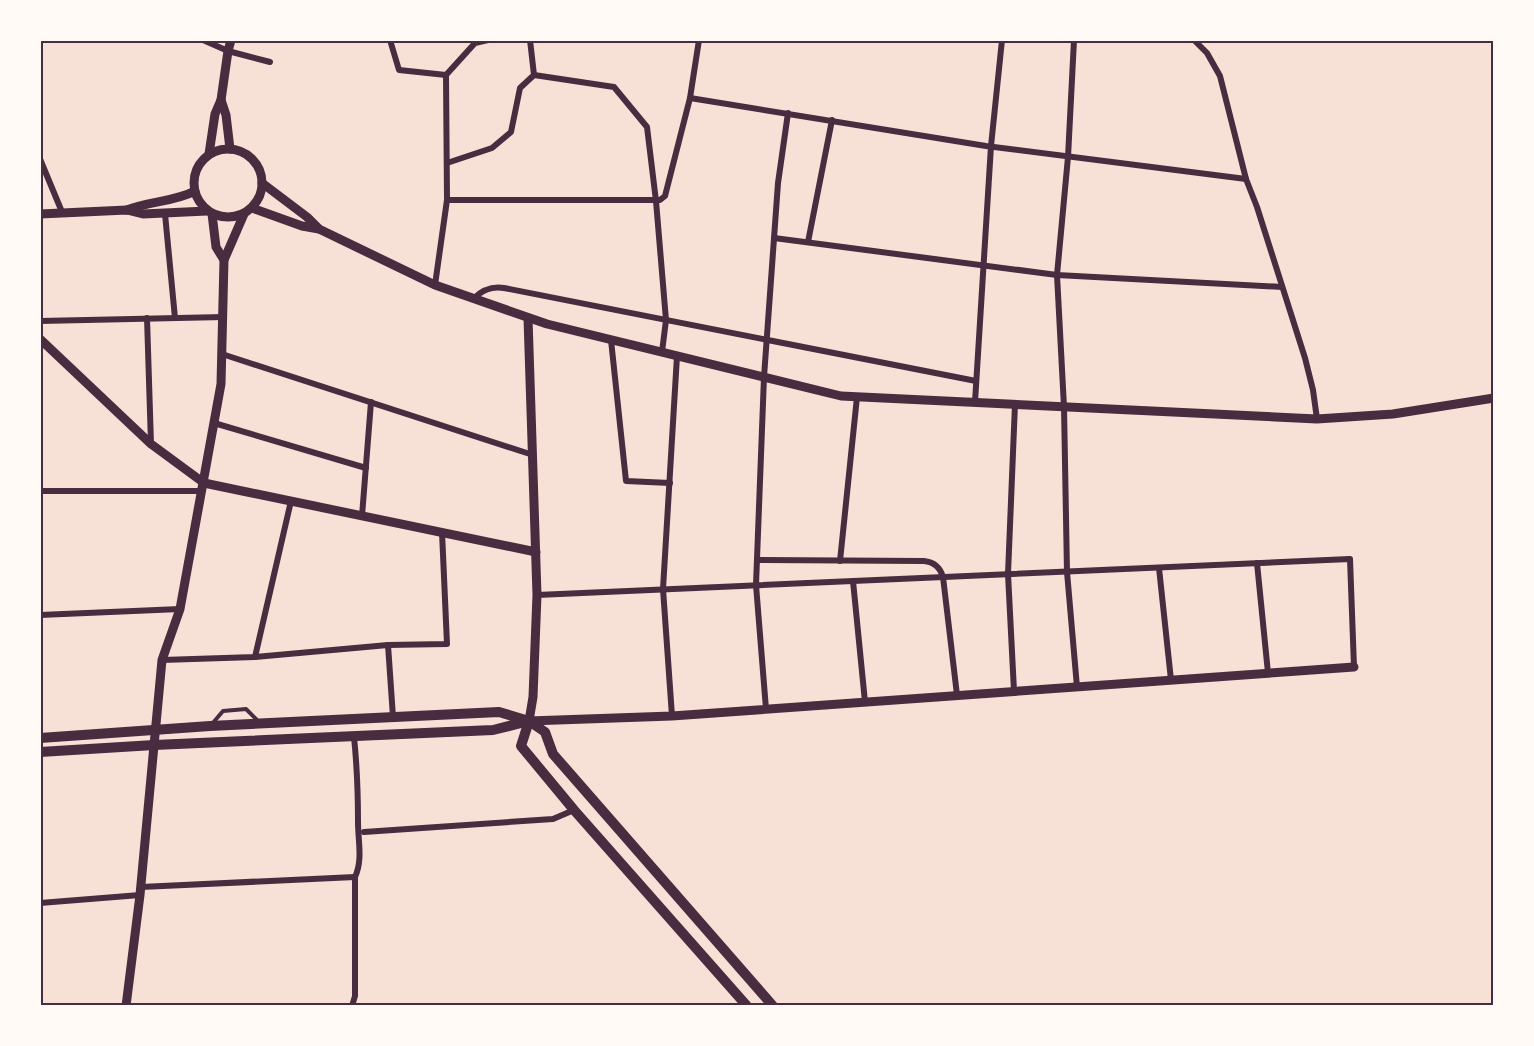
<svg xmlns="http://www.w3.org/2000/svg" width="1534" height="1046" font-family="Overpass,sans-serif">
<style>
.lines{fill:none;stroke-linecap:round;stroke-linejoin:round}
.service{stroke:#4a2c40;stroke-width:4}
.minor{stroke:#4a2c40;stroke-width:6}
.tertiary{stroke:#4a2c40;stroke-width:9}
.secondary{stroke:#4a2c40;stroke-width:10}
.neatline{fill:none;stroke:#4a2c40;stroke-width:2}
</style>
<rect width="100%" height="100%" fill="#f7e1d7"/>
<g class="lines">
<polyline class="service" points="212,724 223,711 246,709 259,722"/>
<g class="minor">
<polyline points="203,40 228,51 270,62"/>
<polyline points="390,40 399,70 446,75"/>
<polyline points="1074,40 1068,157 1057,275 1064,407 1067,572 1077,687"/>
<polyline points="1194,40 1207,53 1220,76 1246,179 1257,207 1305,358 1313,390 1317,419"/>
<polyline points="534,75 614,87 647,127 656,201 666,320 662,352"/>
<polyline points="690,98 986,146 1246,179"/>
<polyline points="40,159 62,212"/>
<polyline points="447,163 492,148 511,132 520,88 534,75 530,40"/>
<polyline points="447,200 660,200 665,196 690,98 699,40"/>
<polyline points="165,214 175,318"/>
<polyline points="774,238 1057,275 1282,287"/>
<polyline points="808,242 832,120"/>
<polyline points="435,285 447,200 446,75 475,43 488,40"/>
<path d="M473 299C482 290 491 286 504 288L976 381"/>
<polyline points="147,318 151,444"/>
<polyline points="40,321 224,317"/>
<polyline points="611,340 626,481 670,483"/>
<polyline points="222,354 533,455"/>
<polyline points="975,402 991,146 1002,40"/>
<polyline points="214,423 366,468"/>
<polyline points="40,491 202,491"/>
<polyline points="362,516 371,402"/>
<path d="M757 560 924 561C934 562 940 567 943 577L957 695"/>
<polyline points="840,561 857,397"/>
<polyline points="1257,563 1268,673"/>
<polyline points="1159,568 1171,680"/>
<polyline points="853,581 865,702"/>
<polyline points="537,595 1350,559 1354,667"/>
<polyline points="40,615 180,609"/>
<polyline points="388,645 393,717"/>
<polyline points="255,657 291,501"/>
<polyline points="162,660 255,657 388,645 447,644 442,532"/>
<polyline points="1014,691 1008,574 1015,404"/>
<polyline points="766,709 756,585 764,377 778,183 788,113"/>
<polyline points="672,716 663,589 677,356"/>
<polyline points="364,832 553,819 574,810"/>
<polyline points="141,887 355,877"/>
<polyline points="40,903 140,895"/>
<path d="M352 1006 355 996V877C363 860 358 841 358 822 358 793 357 766 354 737"/>
</g>
<g class="tertiary">
<polyline points="221,100 226,115 230,149"/>
<circle cx="228" cy="183" r="34"/>
<polyline points="209,154 215,114 221,100 228,51 231,40"/>
<polyline points="262,183 307,217 319,229 435,285 547,324 841,396 1317,419 1393,414 1494,398"/>
<polyline points="252,208 302,226 319,229"/>
<path d="M127 210C149 201 174 202 195 191"/>
<polyline points="40,214 127,210 143,214 207,211"/>
<polyline points="212,214 216,247 224,260"/>
<polyline points="528,318 537,595 533,697 529,721 672,716 1354,667"/>
<polyline points="40,339 151,444 204,483 536,552"/>
<polyline points="126,1006 140,895 162,660 180,609 221,384 224,260 244,214"/>
</g>
<g class="secondary">
<polyline points="529,721 521,746 574,810 747,1006"/>
<polyline points="40,738 210,726 499,712 529,721 545,732 553,754 773,1006"/>
<polyline points="40,752 154,745 493,730 529,721"/>
</g>
</g>
<rect width="1534" height="1046" fill="none" stroke="#fffaf5" stroke-width="84"/>
<rect x="42" y="42" width="1450" height="962" class="neatline"/>
</svg>
